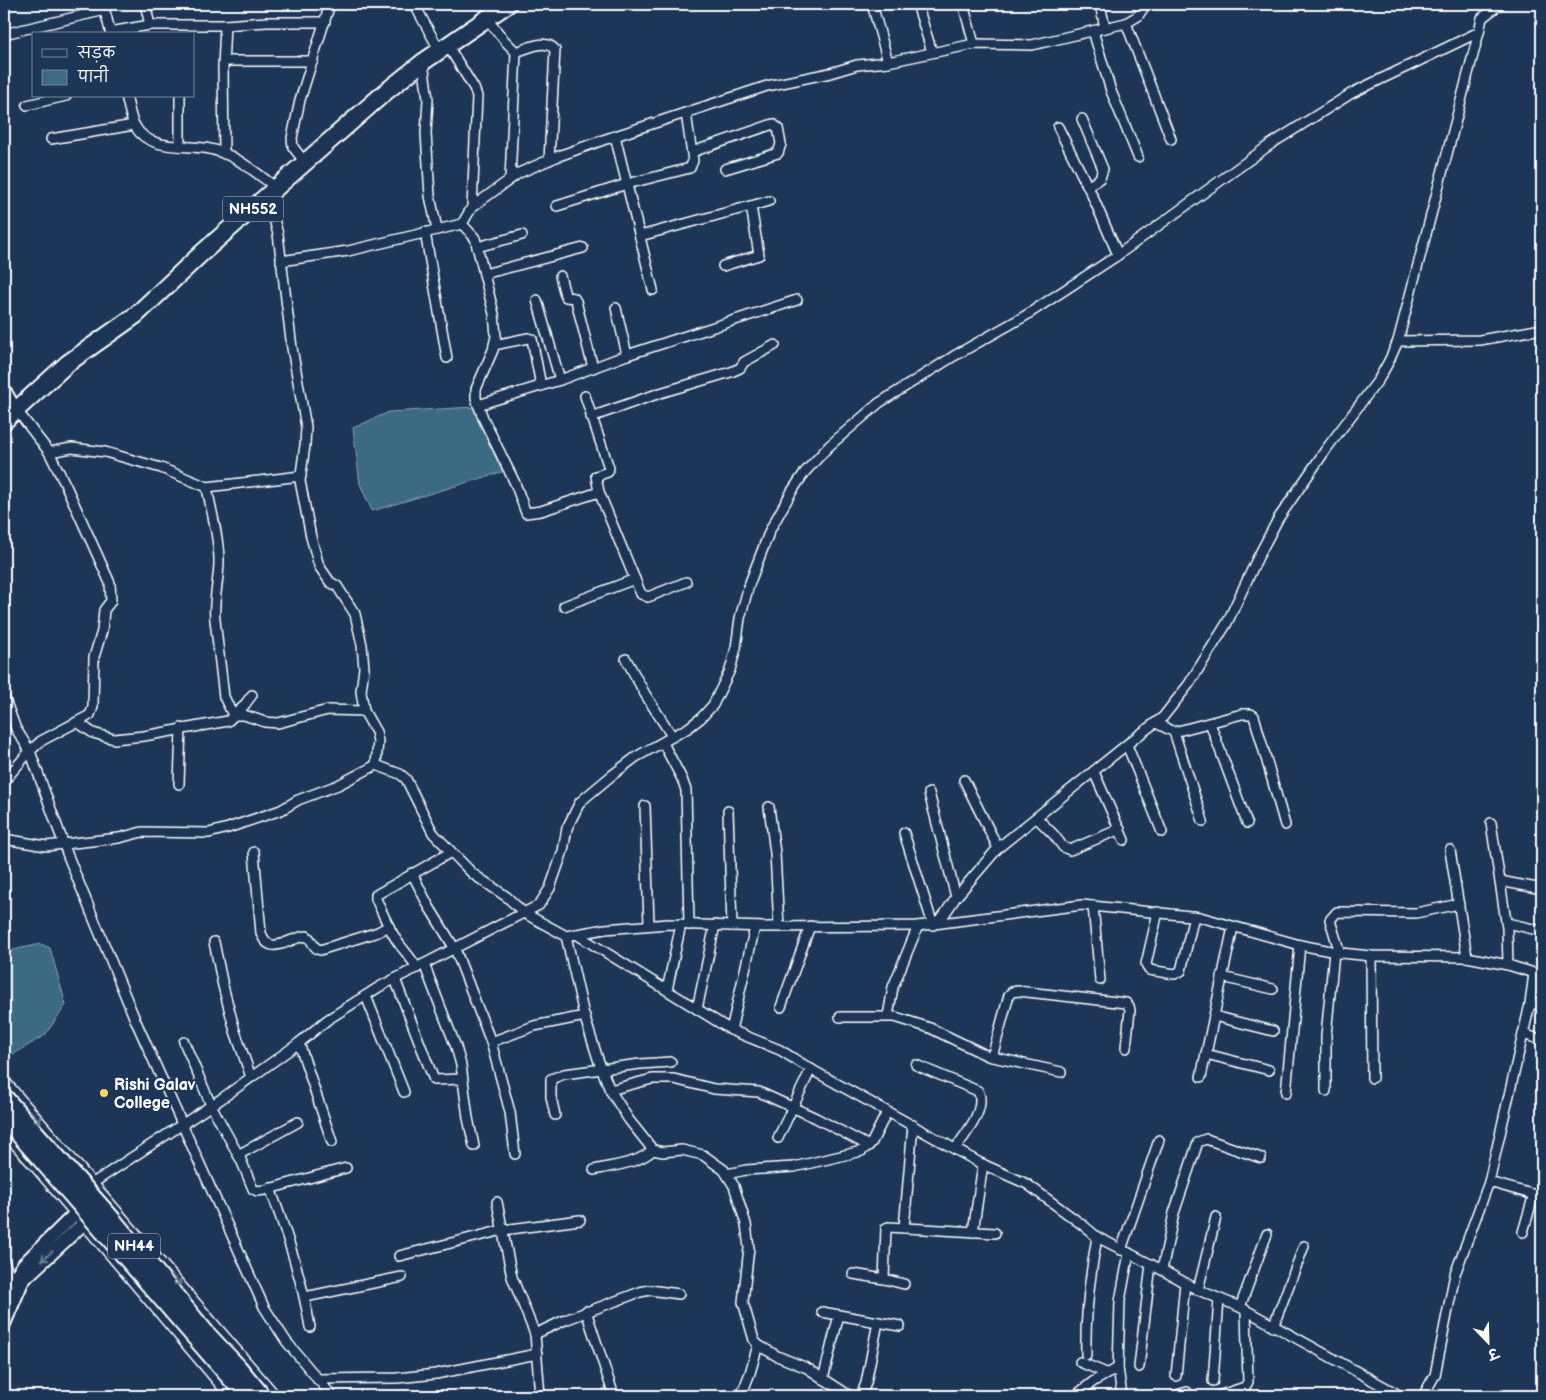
<svg xmlns="http://www.w3.org/2000/svg" width="1546" height="1400" font-family="'Balsamiq Sans','Playpen Sans Deva',sans-serif">
<style>
.water{fill:#3e6a83;stroke:#8ba6b5}
.lines{fill:none;stroke-linecap:round;stroke-linejoin:round}
.street-casing{stroke:#fff;stroke-width:12}
.secondary-casing{stroke:#fff;stroke-width:16}
.highway-casing{stroke:#fff;stroke-width:20}
.street{stroke:#1d3557;stroke-width:9}
.secondary{stroke:#1d3557;stroke-width:12}
.highway{stroke:#1d3557;stroke-width:16}
.highway-bridge-casing{stroke:#fff;stroke-width:20;stroke-linecap:butt}
.highway-bridge{stroke:#1d3557;stroke-width:16}
.oneway{stroke:#6c7c92}
.poi-dot{fill:#ffd166;stroke:#1d3557;stroke-width:2}
.labels{text-anchor:middle;stroke-width:4;stroke-linejoin:round;paint-order:stroke}
.shield{fill:#1d3557;stroke:#bbc2cd;stroke-width:1}
.shield-label{font-size:15px;font-weight:bold;fill:#fff}
.poi-label{font-size:16px;font-weight:bold;fill:#fff;stroke:#1d3557;text-anchor:start}
</style>
<rect width="100%" height="100%" fill="#1d3557"/>
<filter id="ink" filterUnits="userSpaceOnUse"><feTurbulence type="fractalNoise" baseFrequency=".02" numOctaves="2"/><feDisplacementMap in="SourceGraphic" scale="10" xChannelSelector="R" yChannelSelector="G"/><feConvolveMatrix kernelMatrix="1 2 1 2 8 2 1 2 1" color-interpolation-filters="sRGB"/></filter>
<g filter="url(#ink)">
<g class="water">
<polygon points="474,407 502,472 372,511 360,484 353,428 389,412"/>
<polygon points="41,944 50,948 66,1005 45,1035 14,1054 4,1047 4,959 13,950"/>
</g>
<g class="lines">
<defs>
<g id="street">
<polyline points="103,4 111,34"/>
<polyline points="145,4 150,25"/>
<polyline points="418,4 418,11 436,44"/>
<polyline points="872,4 888,62"/>
<polyline points="917,4 932,52"/>
<polyline points="963,4 974,44"/>
<polyline points="1100,4 1105,28"/>
<polyline points="487,19 505,41 516,52 510,179"/>
<polyline points="1126,23 1171,139"/>
<polyline points="1093,31 1111,91 1138,157"/>
<polyline points="110,32 150,25 225,25 267,22 325,22"/>
<polyline points="4,34 105,10"/>
<polyline points="448,46 474,88 477,96 472,207"/>
<path d="M516 52C528 48 546 38 555 50L549 160"/>
<polyline points="224,61 313,61"/>
<polyline points="423,62 428,99 426,133 430,196 437,229"/>
<path d="M126 96C129 106 130 118 135 126 149 152 185 144 210 149 234 154 251 169 270 183"/>
<polyline points="180,96 180,146"/>
<polyline points="27,105 66,96"/>
<polyline points="1082,119 1103,169 1100,178 1088,187"/>
<polyline points="1058,127 1092,195 1118,255"/>
<polyline points="615,136 653,290"/>
<polyline points="51,139 134,125"/>
<polyline points="692,152 773,124 778,128 781,144 778,153 725,169"/>
<polyline points="224,154 223,67 225,25"/>
<polyline points="300,156 293,147 292,138 300,100 330,4"/>
<polyline points="267,194 278,234 292,348 306,427 305,445 300,481 311,537 319,566 330,582 337,586 355,614 362,645 364,668 361,691 364,711 376,732 378,741 376,765"/>
<polyline points="557,206 627,184 690,168 693,161 686,113"/>
<polyline points="462,224 475,238 494,314 496,336 493,350 476,389 476,398 483,418 515,483 526,513 541,511 599,492 596,476 608,472 609,468 585,396"/>
<polyline points="425,232 447,358"/>
<polyline points="640,236 769,201"/>
<polyline points="477,247 522,235"/>
<polyline points="281,261 348,251 462,224 472,207 519,173 556,157 603,140 767,86 830,73 857,65 888,62 974,44 1032,45 1126,23 1138,16 1144,7 1143,4"/>
<polyline points="723,266 759,255 751,206"/>
<polyline points="484,274 583,248"/>
<polyline points="560,276 565,295 566,297 574,298 576,301 593,368"/>
<polyline points="537,300 560,380"/>
<polyline points="616,308 627,355"/>
<polyline points="1398,341 1480,340 1542,329"/>
<polyline points="494,345 528,338 532,339 541,386"/>
<polyline points="478,405 560,380 627,355 797,300"/>
<polyline points="15,408 49,452 72,448 105,452 161,468 207,487 301,476"/>
<polyline points="591,417 660,393 731,372 740,368 744,362 775,345"/>
<path d="M207 487C211 512 219 535 219 561 219 581 213 600 215 620L224 697 233 715H244L265 722 278 723 328 710 364 711"/>
<polyline points="599,492 641,594 648,597 686,582"/>
<polyline points="564,606 635,579"/>
<polyline points="626,659 645,694 672,736"/>
<polyline points="4,697 16,729 30,751 68,856 134,1017 264,1307 286,1341 332,1396"/>
<polyline points="77,722 93,733 114,739 144,736 228,721 243,707 252,695"/>
<polyline points="1156,723 1174,732 1203,821"/>
<polyline points="1210,723 1247,823"/>
<polyline points="1174,732 1242,714 1251,714 1254,716 1285,825"/>
<polyline points="663,743 682,779 686,790 689,925"/>
<polyline points="1127,745 1162,832"/>
<polyline points="1094,772 1124,840"/>
<polyline points="964,780 998,848"/>
<polyline points="4,781 30,751 41,741 90,715 93,707 94,657 102,631 104,610 111,601 110,583 67,488 49,452"/>
<polyline points="179,784 181,728"/>
<polyline points="929,793 956,897"/>
<polyline points="645,806 649,925"/>
<polyline points="769,807 775,853 779,927"/>
<polyline points="728,811 732,926"/>
<polyline points="1037,818 1054,835 1063,847 1070,850 1120,829"/>
<polyline points="1491,823 1507,928 1508,965"/>
<polyline points="904,833 933,925 944,915 956,897 998,848 1135,738 1163,717 1189,684 1227,623 1258,557 1278,519 1327,448 1379,379 1389,361 1398,341 1479,32"/>
<polyline points="4,839 46,846 119,838 142,832 209,833 228,828 281,810 298,800 338,785 376,765 400,774 406,779 433,833 473,874 507,897 524,913 566,936 605,929 668,924 765,927 918,926 1082,905 1200,917 1300,945 1341,953 1371,956 1467,957 1508,965 1534,973 1542,972"/>
<polyline points="1450,850 1467,957"/>
<path d="M254 852 261 933C270 958 289 937 307 936 313 940 312 948 320 950L378 932 389 926"/>
<polyline points="412,873 428,905 455,949 491,1042 510,1112 515,1154"/>
<polyline points="1500,881 1542,889"/>
<polyline points="1093,906 1100,980"/>
<polyline points="1158,912 1146,964 1149,970 1175,974 1181,971 1194,916"/>
<polyline points="1507,923 1542,931"/>
<polyline points="576,934 731,1030 780,1050 814,1071 980,1163 1027,1184 1084,1226 1097,1237 1162,1270 1198,1290 1240,1307 1401,1396"/>
<polyline points="566,936 584,1015 599,1062 610,1090 629,1120 653,1150 663,1152 682,1150 703,1155 724,1170 734,1186 746,1224 749,1248 743,1302 754,1340 758,1345 777,1356 807,1368 850,1396"/>
<polyline points="214,942 223,986 235,1031 251,1077"/>
<polyline points="1340,953 1330,920 1337,912 1416,913 1459,904"/>
<polyline points="1371,956 1372,1078"/>
<polyline points="424,964 456,1047 461,1065 468,1118 474,1146"/>
<path d="M417 968C412 959 406 953 400 945 390 932 383 914 376 899V895L451 852"/>
<polyline points="1222,977 1273,989"/>
<polyline points="395,979 434,1080 462,1079"/>
<polyline points="667,990 681,924"/>
<polyline points="366,996 404,1092"/>
<polyline points="1530,1004 1542,1004"/>
<polyline points="781,1007 810,926"/>
<polyline points="697,1009 715,925"/>
<polyline points="888,1016 893,987 918,926"/>
<polyline points="1214,1016 1273,1031"/>
<polyline points="840,1017 895,1017 930,1028 988,1056 1061,1072"/>
<polyline points="731,1030 755,927"/>
<polyline points="1523,1034 1542,1040"/>
<polyline points="184,1042 211,1105 241,1160 253,1189 257,1191 265,1190 346,1168"/>
<polyline points="491,1042 534,1026 585,1016"/>
<polyline points="299,1043 332,1142"/>
<polyline points="1206,1054 1269,1070"/>
<polyline points="992,1057 1009,995 1012,992 1018,991 1126,1003 1129,1006 1130,1010 1126,1048"/>
<path d="M916 1065 978 1091C987 1109 965 1135 955 1149"/>
<polyline points="1201,1077 1233,927"/>
<polyline points="4,1080 276,1396"/>
<polyline points="610,1090 652,1079 674,1079 714,1089 759,1092 816,1118 869,1146"/>
<polyline points="1326,1091 1326,1036 1334,952"/>
<polyline points="1286,1093 1300,945"/>
<polyline points="555,1115 551,1097 551,1079 564,1074 640,1064 671,1062"/>
<polyline points="4,1132 37,1169 230,1396"/>
<polyline points="778,1138 811,1069"/>
<polyline points="238,1155 298,1122"/>
<path d="M594 1170C615 1165 637 1164 653 1150"/>
<polyline points="727,1174 746,1170 794,1167 862,1151 872,1142 887,1112"/>
<polyline points="1489,1182 1542,1197"/>
<path d="M270 1188C287 1234 302 1279 310 1327"/>
<polyline points="86,1194 93,1183 221,1099 299,1043 327,1020 379,987 539,905 550,888 563,851 567,828 580,802 611,776 636,757 688,728 701,718 713,705 730,670 736,648 740,618 749,585 770,530 792,491 805,472 829,446 879,403 954,356 1025,316 1115,257 1271,144 1352,93 1479,32 1482,18 1500,4"/>
<polyline points="497,1202 512,1277 535,1334 540,1396"/>
<polyline points="904,1228 913,1125"/>
<polyline points="973,1232 983,1164"/>
<polyline points="1523,1232 1534,1194"/>
<polyline points="1121,1250 1159,1140"/>
<polyline points="399,1256 503,1230 580,1220"/>
<polyline points="4,1262 12,1281 16,1281"/>
<polyline points="1162,1270 1174,1213 1198,1142 1206,1139 1261,1158"/>
<polyline points="853,1274 884,1279 904,1284"/>
<polyline points="884,1279 886,1228 888,1227 995,1233"/>
<polyline points="1198,1290 1216,1217"/>
<polyline points="305,1297 402,1277"/>
<polyline points="1240,1307 1267,1234"/>
<polyline points="586,1311 614,1396"/>
<polyline points="822,1312 900,1326"/>
<polyline points="1273,1327 1304,1246"/>
<polyline points="535,1334 565,1320 640,1292 650,1290 679,1294"/>
<path d="M1086 1355C1085 1316 1090 1275 1097 1237"/>
<polyline points="1080,1362 1106,1373"/>
<polyline points="1139,1367 1151,1264"/>
<polyline points="1176,1376 1185,1283"/>
<polyline points="317,1379 397,1378 436,1374 537,1354"/>
<polyline points="823,1379 839,1315"/>
<polyline points="1213,1381 1219,1299"/>
<polyline points="741,1396 750,1373 758,1345"/>
<polyline points="861,1396 866,1383 878,1322"/>
<polyline points="1075,1396 1094,1381 1118,1368"/>
<polyline points="1122,1396 1118,1368 1120,1301 1129,1253"/>
<polyline points="1174,1396 1187,1392"/>
<polyline points="1218,1396 1245,1387 1248,1382 1246,1311"/>
<polyline points="1423,1396 1435,1375 1455,1274 1489,1182 1530,1004 1534,973"/>
</g>
<g id="secondary">
<polyline points="4,390 12,404"/>
<polyline points="4,1298 12,1281 24,1264 75,1214"/>
<polyline points="4,1324 22,1282 27,1276 83,1224"/>
</g>
<polyline id="highway" points="4,421 68,363 136,315 203,252 383,94 423,62 508,4"/>
</defs>
<use href="#street" class="street-casing"/>
<use href="#secondary" class="secondary-casing"/>
<use href="#highway" class="highway-casing"/>
<use href="#street" class="street"/>
<use href="#secondary" class="secondary"/>
<use href="#highway" class="highway"/>
<defs>
<g id="highway-bridge">
<polyline points="4,1097 112,1219 207,1334 238,1367 262,1396"/>
<polyline points="4,1117 246,1396"/>
</g>
</defs>
<use href="#highway-bridge" class="highway-bridge-casing"/>
<use href="#highway-bridge" class="highway-bridge"/>
</g>
<defs><path id="oneway-shaft" d="M-6 0H5M1.5-3L5.5 0L1.5 3" fill="none" stroke-width="1.6" stroke-linecap="round" stroke-linejoin="round" transform="scale(1.25)"/></defs>
<g class="oneway">
<use href="#oneway-shaft" transform="translate(36 1117) rotate(49)"/>
<use href="#oneway-shaft" transform="translate(47 1256) rotate(138)"/>
<use href="#oneway-shaft" transform="translate(176 1280) rotate(50)"/>
</g>
</g>
<circle class="poi-dot" cx="104" cy="1093" r="5"/>
<g class="labels">
<g class="shield">
<rect x="223" y="196.5" width="60" height="25" rx="4"/>
<rect x="108" y="1233.5" width="52" height="25" rx="4"/>
</g>
<g class="shield-label">
<text x="253" y="214">NH552</text>
<text x="134" y="1251">NH44</text>
</g>
<g class="poi-label">
<text x="114" y="1090">Rishi Galav<tspan x="114" dy="18">College</tspan></text>
</g>
</g>
<rect width="1546" height="1400" fill="none" stroke="#1d3557" stroke-width="20"/>
<rect x="10" y="10" width="1526" height="1380" fill="none" stroke="#fff" stroke-width="2" filter="url(#ink)"/>
<rect x="32" y="32" width="162" height="65" fill="#1d3557" stroke="#77869a"/>
<rect x="42" y="49" width="25" height="8" fill="#1d3557" stroke="#77869a"/>
<text x="78" y="58" font-size="15" fill="#ffffff">सड़क</text>
<rect x="42" y="70" width="25" height="15" fill="#3e6a83" stroke="#77869a"/>
<text x="78" y="82" font-size="15" fill="#ffffff">पानी</text>
<g transform="translate(1488 1342) rotate(157)" stroke="#1d3557" stroke-width="4" paint-order="stroke">
<path d="M0-4L9 19L0 12L-9 19Z" fill="#ffffff"/>
<text y="-8" font-size="14" font-weight="bold" text-anchor="middle" fill="#ffffff">उ</text>
</g>
</svg>
